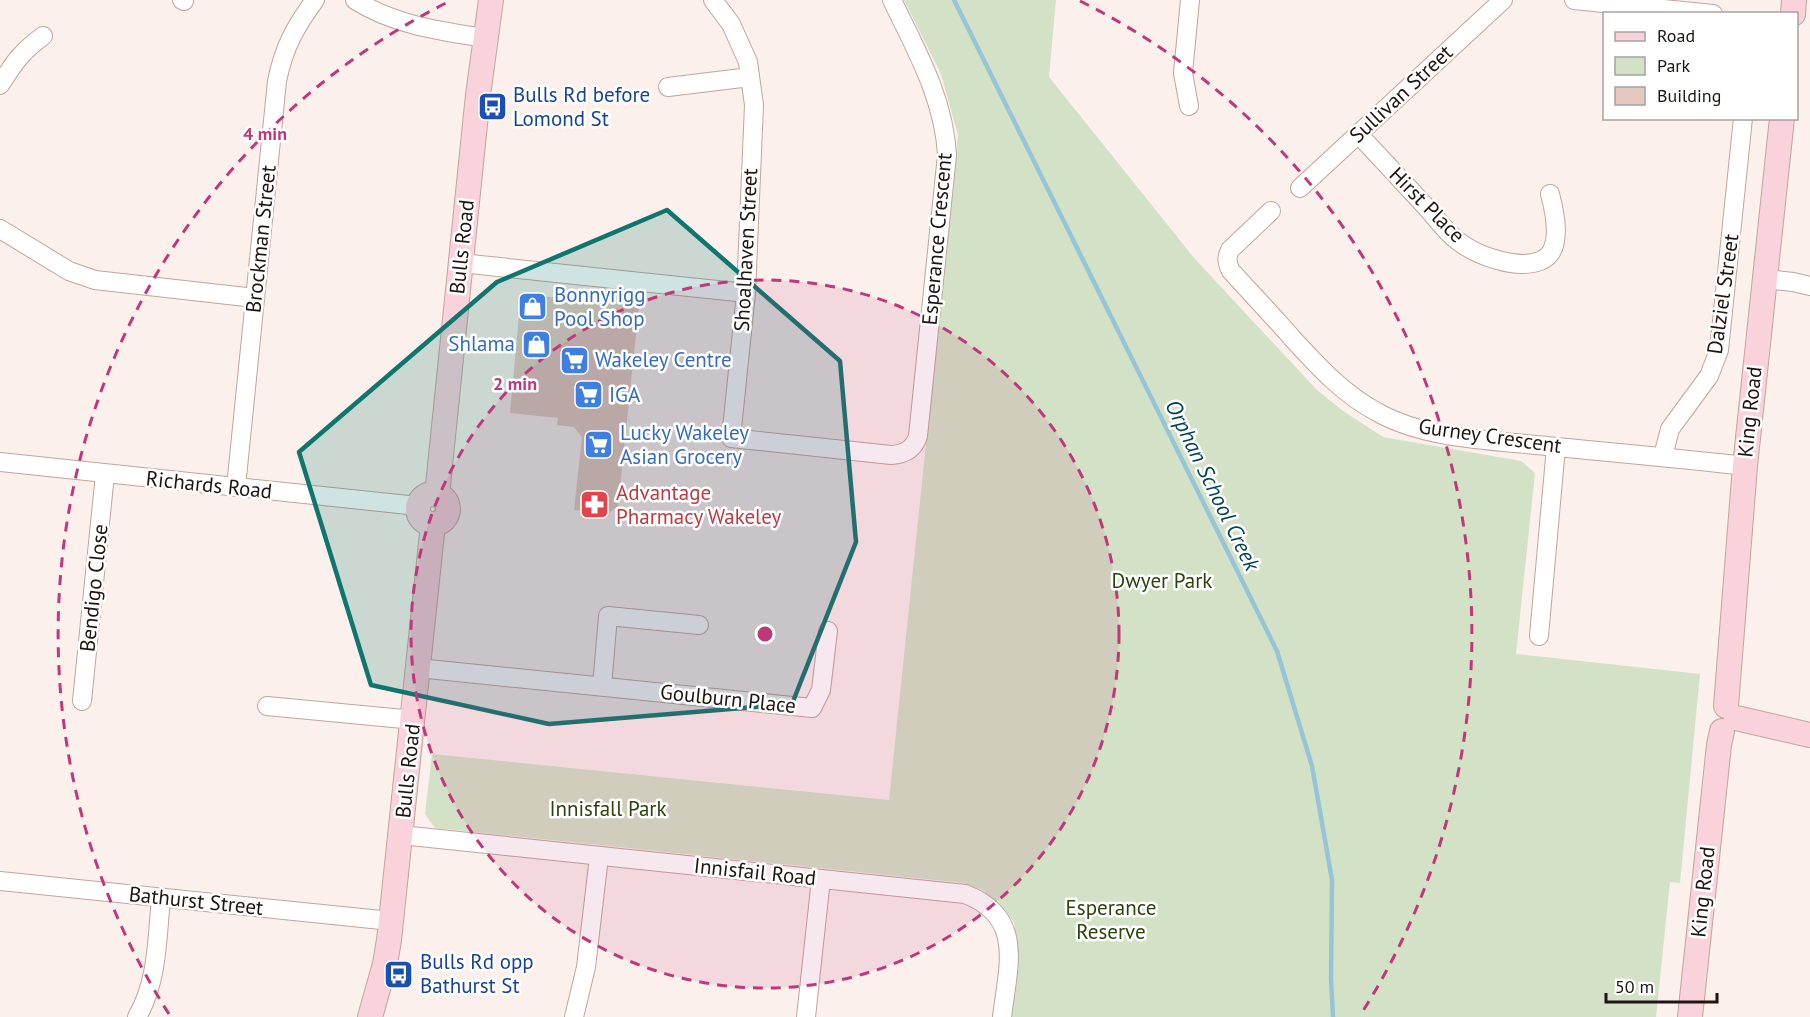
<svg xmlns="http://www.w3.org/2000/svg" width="1810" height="1017" font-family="'PT Sans',sans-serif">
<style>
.green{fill:#d3e2c6}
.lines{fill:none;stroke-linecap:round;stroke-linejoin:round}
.stream{stroke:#97c4d6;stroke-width:4.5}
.building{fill:#e5c8bf}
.street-casing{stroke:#c1a59b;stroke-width:20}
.secondary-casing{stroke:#c1a59b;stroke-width:26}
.street{stroke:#fff;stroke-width:18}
.secondary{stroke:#fad2db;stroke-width:24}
.marked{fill:#0f766e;fill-opacity:0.2;stroke:#0f766e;stroke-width:4.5;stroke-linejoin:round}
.ring{fill:none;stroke:#bf397a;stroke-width:3;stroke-dasharray:10 8}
.labels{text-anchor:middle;stroke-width:5;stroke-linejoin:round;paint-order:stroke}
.street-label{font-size:21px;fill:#1f1511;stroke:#fff}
.transit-label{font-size:21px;fill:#164399;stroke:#fff;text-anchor:start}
.shop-label{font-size:21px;fill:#366cbe;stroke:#fff;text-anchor:start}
.health-label{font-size:21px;fill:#be3a42;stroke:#fff;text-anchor:start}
.park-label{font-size:21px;fill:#2b430d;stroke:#fff}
.water-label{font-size:22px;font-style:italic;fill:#004255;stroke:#fff}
.centre{fill:#bf397a;stroke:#fff;stroke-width:3}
.ring-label{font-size:18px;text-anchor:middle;font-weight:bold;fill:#bf397a;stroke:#fff;stroke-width:5;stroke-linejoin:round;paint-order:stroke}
</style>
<rect width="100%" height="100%" fill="#fbf0eb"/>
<polygon class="green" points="904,0 1056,0 1049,77 1195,259 1317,390 1343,411 1383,437 1521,461 1535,473 1516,654 1700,674 1680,883 1670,882 1656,1017 1010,1017 1017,946 1014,922 996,902 982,890 964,883 435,828 425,814 432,754 889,800 958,135 941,74"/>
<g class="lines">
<polyline class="stream" points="954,0 1277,651 1312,766 1332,880 1331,979 1333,1017"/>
</g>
<polygon class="building" points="521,294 639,306 618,506 609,513 574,510 582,437 574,427 557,425 558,418 510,413"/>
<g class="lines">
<defs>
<g id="street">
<polyline points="182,0 184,1"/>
<path d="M355 0C394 25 440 31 485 38"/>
<path d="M713 0 731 24 748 62 754 105 746 293 731 438 891 455C905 454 914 449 918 436L947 155C944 98 916 50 892 0"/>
<polyline points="1574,0 1713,14"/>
<path d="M0 85C14 63 21 52 43 36"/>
<polyline points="668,87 750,77"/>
<polyline points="1189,106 1183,73 1190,0"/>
<path d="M1358 134C1381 158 1404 183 1427 208 1436 218 1446 232 1458 241 1477 256 1517 270 1540 261 1564 252 1555 213 1550 194"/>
<polyline points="1300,188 1503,0"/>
<path d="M1271 211 1230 250C1226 258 1227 263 1231 271 1251 293 1272 315 1292 338 1318 366 1343 394 1377 412 1423 438 1485 440 1536 445 1606 452 1675 458 1745 466"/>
<polyline points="0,229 69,271 95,280 255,298"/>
<polyline points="461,263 746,293"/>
<polyline points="1765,279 1793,282 1810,286"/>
<polyline points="1663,456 1670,429 1709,376 1719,350 1743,118"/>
<polyline points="0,462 418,506"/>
<path d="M236 487 277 81C284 47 295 27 315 0"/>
<polyline points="1539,636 1556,447"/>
<polyline points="418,668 812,708 821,690 828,631"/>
<polyline points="602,686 608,616 699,625"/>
<polyline points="82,701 105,474"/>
<polyline points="267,706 414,720"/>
<path d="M401 835 965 894C1025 917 1008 966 1002 1017"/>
<polyline points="0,881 391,921"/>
<path d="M137 1017C158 981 157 938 161 898"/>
<polyline points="574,1017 586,967 599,857"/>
<polyline points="806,1017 821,879"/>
</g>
<g id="secondary">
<polyline points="1793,14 1794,0"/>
<circle cx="433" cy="509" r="15"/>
<polyline points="437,495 478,95 491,0"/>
<polyline points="1726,706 1745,466 1782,118"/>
<polyline points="1736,718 1810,735"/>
<polyline points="370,1017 385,964 389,940 433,524"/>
<polyline points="1690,1017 1719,745 1722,731"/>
</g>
</defs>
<use href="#street" class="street-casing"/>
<use href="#secondary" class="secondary-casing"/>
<use href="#street" class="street"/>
<use href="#secondary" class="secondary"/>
</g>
<path class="marked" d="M667 210 840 361 856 542 792 704 549 724 371 685 299 452 497 282Z"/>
<circle cx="765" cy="634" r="354" fill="#bf397a" fill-opacity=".12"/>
<g class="ring">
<circle cx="765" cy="634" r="354"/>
<path d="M169 1014A707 707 0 0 1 450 1M1080 1A707 707 0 0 1 1361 1014"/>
</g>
<defs>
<symbol id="bus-square" viewBox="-11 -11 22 22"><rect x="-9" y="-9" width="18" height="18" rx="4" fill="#1a4fb4" stroke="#fff"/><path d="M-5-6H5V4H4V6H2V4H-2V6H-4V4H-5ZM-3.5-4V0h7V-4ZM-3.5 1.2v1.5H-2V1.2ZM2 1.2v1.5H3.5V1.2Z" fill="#fff"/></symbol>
<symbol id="shop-square" viewBox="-11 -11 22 22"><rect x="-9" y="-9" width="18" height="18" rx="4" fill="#3f7fe0" stroke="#fff"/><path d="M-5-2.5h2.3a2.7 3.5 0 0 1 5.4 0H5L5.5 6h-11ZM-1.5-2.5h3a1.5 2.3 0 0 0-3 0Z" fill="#fff"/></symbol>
<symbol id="supermarket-square" viewBox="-11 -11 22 22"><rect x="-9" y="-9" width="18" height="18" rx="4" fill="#3f7fe0" stroke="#fff"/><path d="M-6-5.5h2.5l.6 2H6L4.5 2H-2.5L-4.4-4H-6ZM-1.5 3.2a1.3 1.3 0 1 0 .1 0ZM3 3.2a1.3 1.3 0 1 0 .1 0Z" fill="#fff"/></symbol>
<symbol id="pharmacy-square" viewBox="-11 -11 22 22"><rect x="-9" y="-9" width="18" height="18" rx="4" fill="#e0444e" stroke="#fff"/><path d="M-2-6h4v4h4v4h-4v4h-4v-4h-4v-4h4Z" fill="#fff"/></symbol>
</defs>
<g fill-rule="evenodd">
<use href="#bus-square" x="476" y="90" width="33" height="33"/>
<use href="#shop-square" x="516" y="290" width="33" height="33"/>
<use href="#shop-square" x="520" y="328" width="33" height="33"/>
<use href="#supermarket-square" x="558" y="344" width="33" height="33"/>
<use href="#supermarket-square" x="572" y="378" width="33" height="33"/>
<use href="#supermarket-square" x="582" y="428" width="33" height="33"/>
<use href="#pharmacy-square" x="578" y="488" width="33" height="33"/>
<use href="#bus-square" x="382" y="958" width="33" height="33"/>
</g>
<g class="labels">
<g class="street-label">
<text transform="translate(1401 94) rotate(-43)" y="7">Sullivan Street</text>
<text transform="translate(1427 205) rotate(45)" y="7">Hirst Place</text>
<text transform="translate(261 239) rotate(-84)" y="7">Brockman Street</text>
<text transform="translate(937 239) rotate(-85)" y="7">Esperance Crescent</text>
<text transform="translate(462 247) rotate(-84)" y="7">Bulls Road</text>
<text transform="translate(746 250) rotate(-87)" y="7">Shoalhaven Street</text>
<text transform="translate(1723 294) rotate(-82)" y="7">Dalziel Street</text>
<text transform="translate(1750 412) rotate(-84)" y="7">King Road</text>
<text transform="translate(1490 436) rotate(8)" y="7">Gurney Crescent</text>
<text transform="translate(209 485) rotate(6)" y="7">Richards Road</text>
<text transform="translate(94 588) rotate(-84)" y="7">Bendigo Close</text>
<text transform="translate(728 699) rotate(6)" y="7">Goulburn Place</text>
<text transform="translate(408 771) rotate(-84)" y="7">Bulls Road</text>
<text transform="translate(755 872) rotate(6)" y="7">Innisfail Road</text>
<text transform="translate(1703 892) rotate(-84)" y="7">King Road</text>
<text transform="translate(196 901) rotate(6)" y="7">Bathurst Street</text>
</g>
<g class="transit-label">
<text x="513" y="102">Bulls Rd before<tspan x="513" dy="24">Lomond St</tspan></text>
<text x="420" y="969">Bulls Rd opp<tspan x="420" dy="24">Bathurst St</tspan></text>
</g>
<g class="shop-label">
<text x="554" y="302">Bonnyrigg<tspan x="554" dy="24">Pool Shop</tspan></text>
<text x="515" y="351" text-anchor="end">Shlama</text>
<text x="595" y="367">Wakeley Centre</text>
<text x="609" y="402">IGA</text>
<text x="620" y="440">Lucky Wakeley<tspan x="620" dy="24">Asian Grocery</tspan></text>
</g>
<g class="health-label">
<text x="616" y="500">Advantage<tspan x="616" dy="24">Pharmacy Wakeley</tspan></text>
</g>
<g class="park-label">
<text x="1162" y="588">Dwyer Park</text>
<text x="608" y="816">Innisfall Park</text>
<text x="1111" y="915">Esperance<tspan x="1111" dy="24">Reserve</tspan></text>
</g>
<g class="water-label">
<text transform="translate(1213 485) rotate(64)" y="8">Orphan School Creek</text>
</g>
</g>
<circle cx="765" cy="634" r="9" class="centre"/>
<g class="ring-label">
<text x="265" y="140">4 min</text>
<text x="515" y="390">2 min</text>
</g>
<rect x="1603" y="12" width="195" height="108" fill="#ffffff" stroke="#a5a1a0" stroke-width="1.5"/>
<rect x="1615" y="32" width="30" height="9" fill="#fad2db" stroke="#a5a1a0" stroke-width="1.5"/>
<text x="1657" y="42" font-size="18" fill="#1f1511">Road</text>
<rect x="1615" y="57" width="30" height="18" fill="#d3e2c6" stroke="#a5a1a0" stroke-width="1.5"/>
<text x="1657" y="72" font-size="18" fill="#1f1511">Park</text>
<rect x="1615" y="87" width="30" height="18" fill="#e5c8bf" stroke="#a5a1a0" stroke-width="1.5"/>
<text x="1657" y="102" font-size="18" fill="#1f1511">Building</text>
<path d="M1606 993v9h111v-9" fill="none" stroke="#1f1511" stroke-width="3"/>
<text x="1615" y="993" font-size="18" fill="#1f1511" stroke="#ffffff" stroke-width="4.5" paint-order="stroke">50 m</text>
</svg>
